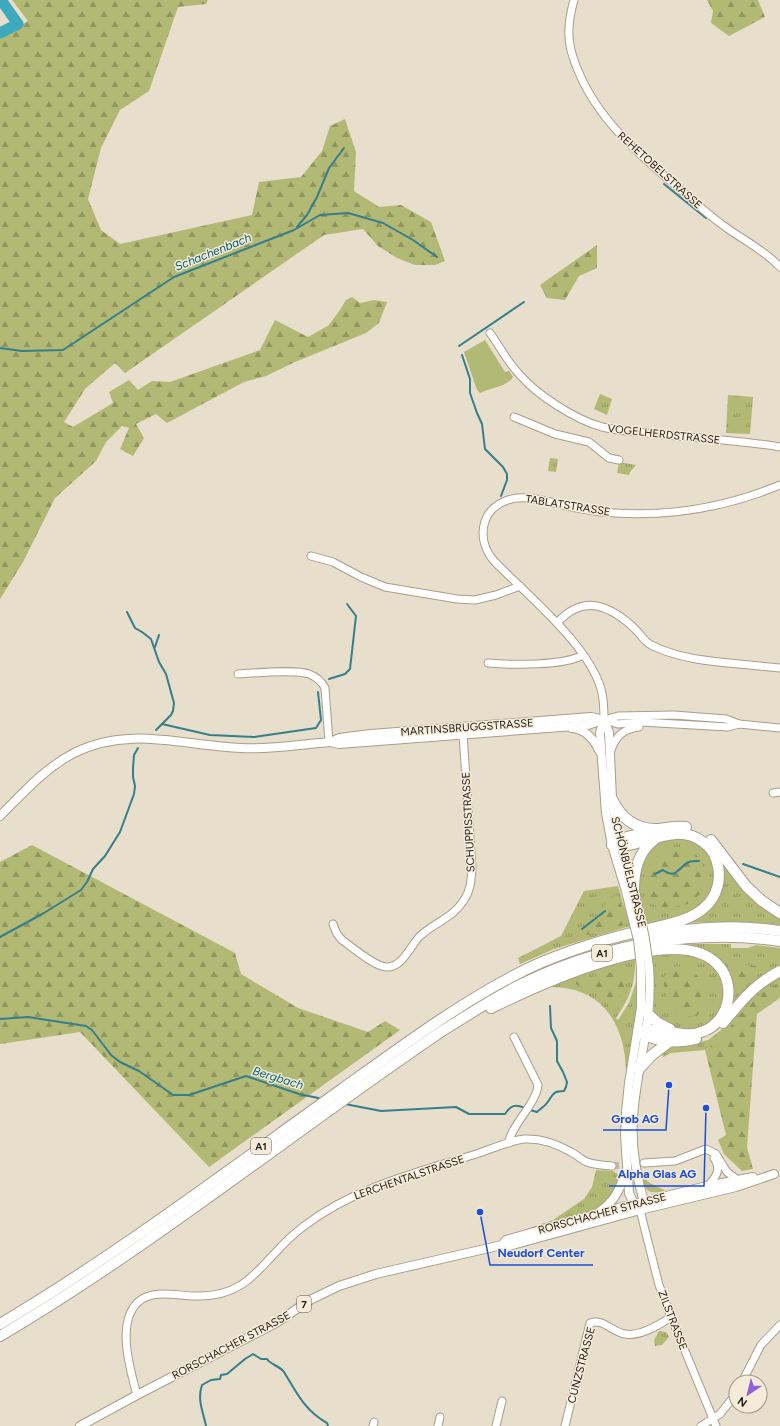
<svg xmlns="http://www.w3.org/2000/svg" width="780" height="1426" font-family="Figtree,sans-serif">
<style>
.grass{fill:url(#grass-tufts)}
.forest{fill:url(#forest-firs)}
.garden{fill:#b2b975}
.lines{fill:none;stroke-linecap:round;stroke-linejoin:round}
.stream{stroke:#357e8b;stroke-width:2}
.river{stroke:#3ea8bd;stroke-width:11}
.minor-tunnel{stroke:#bfb7a7;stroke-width:7;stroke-dasharray:7 3.5;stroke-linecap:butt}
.minor-casing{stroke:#a79e8c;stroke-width:9}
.major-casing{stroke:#a79e8c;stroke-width:10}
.highway-casing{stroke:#a79e8c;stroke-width:12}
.minor{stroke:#fff;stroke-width:7}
.major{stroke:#fff;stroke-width:8}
.highway{stroke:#fff;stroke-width:10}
.major-bridge-casing{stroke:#a79e8c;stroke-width:10;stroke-linecap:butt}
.major-bridge{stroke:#fff;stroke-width:8}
.labels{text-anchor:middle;stroke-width:3;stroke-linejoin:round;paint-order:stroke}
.shield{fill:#f5ebd8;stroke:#605b50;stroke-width:1}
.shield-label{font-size:10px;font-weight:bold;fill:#201d16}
.street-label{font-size:11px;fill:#201d16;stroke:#f5ebd8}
.water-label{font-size:12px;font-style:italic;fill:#056070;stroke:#f5ebd8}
.leader{fill:none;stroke:#1d4ed8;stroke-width:1.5}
.callout-dot{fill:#1d4ed8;stroke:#f5ebd8;stroke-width:1.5}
.callout-label{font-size:12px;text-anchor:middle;font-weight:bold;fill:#1d4ed8;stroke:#f5ebd8;stroke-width:3;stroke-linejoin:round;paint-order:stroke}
</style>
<defs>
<pattern id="grass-tufts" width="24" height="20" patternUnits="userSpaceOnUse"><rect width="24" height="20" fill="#b2b975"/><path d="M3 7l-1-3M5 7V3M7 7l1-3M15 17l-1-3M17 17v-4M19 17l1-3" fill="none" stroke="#90965f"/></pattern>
<pattern id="forest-firs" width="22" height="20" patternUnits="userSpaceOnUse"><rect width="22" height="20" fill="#b2b975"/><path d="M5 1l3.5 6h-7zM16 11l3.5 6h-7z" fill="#90965f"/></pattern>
</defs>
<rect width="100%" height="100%" fill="#e7decb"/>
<g class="grass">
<polygon points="600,394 612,399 607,415 594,409"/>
<polygon points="728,395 753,397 750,434 726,433"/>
<polygon points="550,458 558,459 556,472 548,471"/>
<polygon points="619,462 636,465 630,472 629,475 617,473"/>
<path d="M672 837C677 838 683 837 688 839 717 848 725 886 701 906 686 918 665 921 646 924L639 893 638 876 647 852 657 843Z"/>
<path d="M718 856 780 917V925C748 922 718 921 686 923L711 904Z"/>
<polygon points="618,886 630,926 554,949 520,964 518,958 561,936 584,891"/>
<polygon points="694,944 731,944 731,948 748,948 756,945 780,948 780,969 724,1019 728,1006 720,965 673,946"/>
<path d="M682 953C693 956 705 959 713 967 730 986 726 1017 701 1028 693 1032 683 1030 674 1028 665 1025 658 1021 654 1012L652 955Z"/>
<path d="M635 959C636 983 629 999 616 1018L618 1020 629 1003 638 976C639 1009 633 1040 627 1073L626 1072C625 1023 602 986 548 987L585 971Z"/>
<polygon points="780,976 780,998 705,1050 671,1053 663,1057 662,1052 672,1047 691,1044 708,1040 720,1031 753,994"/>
<path d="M596 1170 613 1171 620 1176C618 1182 617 1189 615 1194 602 1216 547 1225 524 1230L553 1220 584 1199 592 1187Z"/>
<path d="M640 1174 650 1183 666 1191C648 1195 645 1191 640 1174Z"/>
<polygon points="659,1331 666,1332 669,1337 662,1345 655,1346 654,1340"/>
</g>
<g class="forest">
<polygon points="12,0 208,0 206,4 178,7 149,91 120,110 101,148 88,199 101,230 120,244 252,215 259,182 301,177 322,151 330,126 345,119 356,152 354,191 379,207 401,205 431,222 445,261 435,265 415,265 397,258 378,246 363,229 324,235 125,373 115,363 85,389 64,422 73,427 113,403 109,392 129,380 138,390 152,381 170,382 260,350 275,320 308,337 329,325 340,310 346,300 352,297 360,303 374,300 387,302 379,323 366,333 295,362 266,376 244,382 167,423 156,414 136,424 144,438 133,456 120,449 129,428 122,426 106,442 96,461 55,498 23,562 0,599 0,38 28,21"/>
<polygon points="707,0 758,0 765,17 729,36 711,23 713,11"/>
<polygon points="597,245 597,268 579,276 565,300 547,298 540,285"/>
<polygon points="32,845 235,953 241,974 298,1008 368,1032 385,1021 400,1030 209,1167 80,1032 0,1044 0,862"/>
<path d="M681 847 696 854 706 872 704 891 688 904 661 909 649 901C643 865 645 858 681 847Z"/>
<polygon points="614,895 618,896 627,921 624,925 587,935 583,932 602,916 605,904"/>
<polygon points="738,965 758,966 758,973 739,992 735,991 730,975"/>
<polygon points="678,966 693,971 704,983 707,993 705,1005 697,1016 683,1017 669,1006 663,981 668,970"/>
<polygon points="625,969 628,972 624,987 615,1005 611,1005 596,991 584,988 575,984 576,981"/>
<path d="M780 983V995L732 1029 730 1027C745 1009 757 992 780 983Z"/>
<polygon points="757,1013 747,1147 753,1169 742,1171 724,1154 718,1140 726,1135 705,1050"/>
</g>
<path class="garden" d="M485 340 505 372 509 371 513 377C507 387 490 388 480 393L477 390 464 352Z"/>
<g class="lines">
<g class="stream">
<polyline points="664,184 706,218"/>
<polyline points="297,227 307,215 317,197 329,168 344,148"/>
<polyline points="459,346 524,302"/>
<polyline points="0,348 22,351 63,350 174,277 294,230 320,215 348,213 383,223 413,240 437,257"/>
<polyline points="462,355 470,379 470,393 477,413 482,424 485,449 503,467 507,474 507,480 501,496"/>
<polyline points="127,612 135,628 142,632 151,639 159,662 166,674 174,703 173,711 171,715 156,730"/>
<polyline points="155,647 159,635"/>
<polyline points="329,679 345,674 350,669 356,616 347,604"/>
<polyline points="162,724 210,735 254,737 316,728 321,720 318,692"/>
<polyline points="743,864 780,877"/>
<path d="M655 874 663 870C677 880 678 867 689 862 691 861 696 861 699 861"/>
<polyline points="582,929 605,911"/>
<polyline points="0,937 44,913 81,890 87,882 93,869 105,856 120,832 134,794 135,786 133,777 133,768 134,755 138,748"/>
<polyline points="0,1019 28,1017 86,1026 92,1030 111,1055 120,1062 139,1071 173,1095 189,1095 246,1076 299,1094 323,1099"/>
<path d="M345 1104 381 1111 456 1107 469 1114H505C511 1105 515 1104 525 1108"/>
<path d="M530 1110 537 1112C540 1109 544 1107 547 1103 553 1095 552 1091 564 1091L566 1087 567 1082 563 1072 557 1061V1041L551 1028 550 1006"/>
<path d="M206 1426C203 1411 197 1400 202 1385L211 1380 220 1379 221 1375 227 1374 245 1359 253 1354 261 1359H267C271 1365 280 1366 284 1372 296 1392 305 1411 327 1423L328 1426"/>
</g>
<polyline class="river" points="0,33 18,24 1,0"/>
<polyline class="minor-tunnel" points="612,1166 644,1163"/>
<defs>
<g id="minor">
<path d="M574 0C570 14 567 30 570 45 571 53 574 60 577 68 596 117 636 152 675 185 691 199 707 214 724 226 743 240 763 249 780 267"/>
<path d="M490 333C500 347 508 363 520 375 537 395 576 420 602 427 619 431 638 432 656 434 697 438 739 440 780 447"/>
<polyline points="514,417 555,434 589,442 609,458 619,460"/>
<polyline points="311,556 333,562 361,577 385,587 457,599 475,600 496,595 520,586"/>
<path d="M557 623C567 612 581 603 597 606 611 609 626 620 636 630 641 635 644 641 651 645 681 660 717 662 750 665 760 666 770 667 780 668"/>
<path d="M488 663C511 665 564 666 583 655"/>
<path d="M238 674C255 673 295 669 309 674 317 677 322 682 325 688L329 742"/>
<path d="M604 720C604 710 604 699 601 689 588 644 527 595 494 561 476 540 480 509 508 500 527 493 558 505 577 508 585 510 593 511 601 512 662 518 724 508 780 485"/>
<polyline points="604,720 618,716 674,715 726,719 739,724 780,728"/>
<polyline points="606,720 618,724 641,722 728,727 739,724"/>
<path d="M611 750C616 736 623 729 639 727"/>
<polyline points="773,793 780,792"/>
<path d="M333 924 337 934 342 940C352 947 374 966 386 967 402 968 410 947 419 937 433 923 453 918 464 900 471 890 471 880 472 868L463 734"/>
<path d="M509 1143C509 1128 537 1103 538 1085L514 1037"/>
<polyline points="644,1163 675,1161 706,1149 716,1154 727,1172 738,1180"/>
<path d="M708 1186C716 1177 722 1169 714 1158"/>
<polyline points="640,1210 659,1285 671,1317 716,1426"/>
<polyline points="742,1382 761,1345 780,1325"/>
<path d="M137 1395C130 1369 116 1323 138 1302 154 1288 180 1297 199 1296 213 1296 228 1293 241 1285 255 1276 265 1263 277 1251 285 1242 295 1233 304 1226 354 1188 415 1173 473 1155 487 1151 511 1140 524 1139 540 1138 557 1144 571 1152 577 1155 582 1160 587 1162 595 1165 603 1165 612 1166"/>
<polyline points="373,1426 374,1422"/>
<polyline points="438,1426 440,1417"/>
<polyline points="496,1426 502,1401"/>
<path d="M565 1426 590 1323C603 1318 612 1332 625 1334 640 1337 659 1325 671 1317"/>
<polyline points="701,1426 720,1414 736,1394"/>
</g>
<g id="major">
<polyline points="604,720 600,733 606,813 612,845 626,891 632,916"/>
<polyline points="604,720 609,732 612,799 617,831 640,914"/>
<path d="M572 728C586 729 594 739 600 752"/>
<polyline points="331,742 339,744 588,725 603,720"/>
<path d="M0 816C23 793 45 768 74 753 129 725 184 746 241 748 270 750 302 744 331 742L339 738 371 734 591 717 604 720"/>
<path d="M644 1202C636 1175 631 1147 633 1118 635 1083 644 1050 648 1016 650 1000 650 983 649 967"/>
<polyline points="637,1208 634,1204 629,1193 625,1135 626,1112 629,1083 641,1008 641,968"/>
<path d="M600 1211C614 1202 621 1189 624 1173"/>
<polyline points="502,1245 506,1240 618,1208 707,1186 753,1177"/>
<polyline points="80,1426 137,1395 276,1323 310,1300 339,1286 376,1274 502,1245 509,1246 640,1210 736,1187 774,1174"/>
</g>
<g id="highway">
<path d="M612 799C621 818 636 830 658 829 667 828 676 826 686 827"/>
<polyline points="711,840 746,886 762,901 780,913"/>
<polyline points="612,845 627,837 651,831"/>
<path d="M634 892C634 871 637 853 655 839"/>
<path d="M650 934C695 928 735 924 780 931"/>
<path d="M491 1008C536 986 674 921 716 963 726 972 730 986 728 999 726 1013 717 1026 704 1031 682 1041 660 1024 638 1032"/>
<polyline points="648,1014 658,1023 670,1029"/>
<path d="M723 1023C743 1000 752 986 780 971"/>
<path d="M638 1032C657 1042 675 1044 696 1039"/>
<polyline points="639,1069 652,1055 669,1042"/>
<path d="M0 1324C118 1254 230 1169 342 1089 398 1049 455 1006 517 974 545 959 575 949 605 940 620 936 634 932 649 929 668 924 689 921 704 908 717 897 722 879 717 862 715 854 710 847 703 842 674 820 642 850 612 845"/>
<path d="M0 1336C154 1245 294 1131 442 1031 470 1014 496 996 526 982 604 945 694 928 780 941"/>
</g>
</defs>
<use href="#minor" class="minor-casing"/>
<use href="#major" class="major-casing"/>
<use href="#highway" class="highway-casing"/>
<use href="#minor" class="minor"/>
<use href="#major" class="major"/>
<use href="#highway" class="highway"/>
<defs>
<g id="major-bridge">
<polyline points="640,914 645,939 649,967"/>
<polyline points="632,916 638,940 641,968"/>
</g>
</defs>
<use href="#major-bridge" class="major-bridge-casing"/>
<use href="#major-bridge" class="major-bridge"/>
</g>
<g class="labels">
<g class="shield">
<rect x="592" y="945" width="20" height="16" rx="3"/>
<rect x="251" y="1138" width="20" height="16" rx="3"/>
<rect x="297" y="1296" width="14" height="16" rx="3"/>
</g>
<g class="shield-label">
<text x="602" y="957">A1</text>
<text x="261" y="1150">A1</text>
<text x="304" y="1308">7</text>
</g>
<g class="street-label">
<text transform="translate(660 170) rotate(42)" y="4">REHETOBELSTRASSE</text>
<text transform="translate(664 434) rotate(6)" y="4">VOGELHERDSTRASSE</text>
<text transform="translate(568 505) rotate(9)" y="4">TABLATSTRASSE</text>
<text transform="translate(467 727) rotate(-4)" y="4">MARTINSBRUGGSTRASSE</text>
<text transform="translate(468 822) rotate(-93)" y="4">SCHUPPISSTRASSE</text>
<text transform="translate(629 872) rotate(76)" y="4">SCHÖNBÜELSTRASSE</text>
<text transform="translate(409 1177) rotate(-19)" y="4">LERCHENTALSTRASSE</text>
<text transform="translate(602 1213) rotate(-15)" y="4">RORSCHACHER STRASSE</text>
<text transform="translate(673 1320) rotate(69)" y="4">ZILSTRASSE</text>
<text transform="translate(231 1345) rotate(-28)" y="4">RORSCHACHER STRASSE</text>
<text transform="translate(581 1365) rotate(-75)" y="4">CUNZSTRASSE</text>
</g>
<g class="water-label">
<text transform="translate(213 252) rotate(-22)" y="4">Schachenbach</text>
<text transform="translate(278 1078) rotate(17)" y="4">Bergbach</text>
</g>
</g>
<path class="leader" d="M669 1085L666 1130H603M706 1108L704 1186H609M480 1212L490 1265H593"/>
<g class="callout-dot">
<circle cx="669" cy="1085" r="4"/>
<circle cx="706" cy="1108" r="4"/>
<circle cx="480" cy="1212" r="4"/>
</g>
<g class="callout-label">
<text x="635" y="1123">Grob AG</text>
<text x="657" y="1178">Alpha Glas AG</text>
<text x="541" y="1257">Neudorf Center</text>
</g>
<g transform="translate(748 1394) rotate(215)"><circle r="19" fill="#f5ebd8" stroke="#a0998a"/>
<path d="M0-3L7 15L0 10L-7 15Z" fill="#8f60d9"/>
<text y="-6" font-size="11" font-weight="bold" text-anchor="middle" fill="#201d16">N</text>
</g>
</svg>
